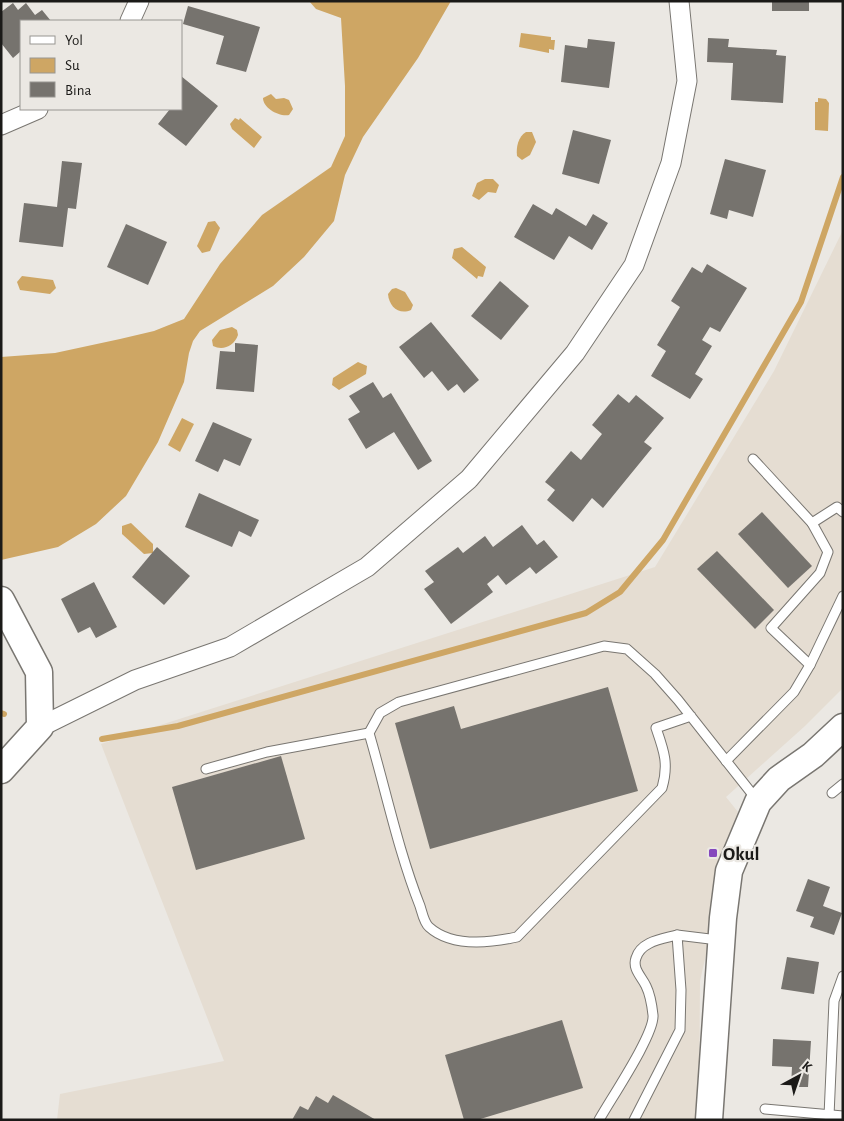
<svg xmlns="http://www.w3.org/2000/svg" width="844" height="1121" font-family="'Alegreya Sans',sans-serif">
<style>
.built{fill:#e5ddd2}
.water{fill:#cea664}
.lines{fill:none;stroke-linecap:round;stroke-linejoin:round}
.stream{stroke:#cea664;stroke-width:6}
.building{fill:#76736e}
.lane-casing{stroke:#797671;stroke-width:11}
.street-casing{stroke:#797671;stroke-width:21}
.secondary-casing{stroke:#797671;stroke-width:29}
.lane{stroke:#fff;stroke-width:9}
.street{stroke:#fff;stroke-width:19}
.secondary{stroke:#fff;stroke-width:26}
.poi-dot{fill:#8547bd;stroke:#ebe8e3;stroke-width:2}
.labels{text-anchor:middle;stroke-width:4.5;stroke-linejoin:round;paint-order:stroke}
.poi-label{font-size:19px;font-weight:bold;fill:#1b1a18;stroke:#ebe8e3;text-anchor:start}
</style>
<rect width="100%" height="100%" fill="#ebe8e3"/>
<polygon class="built" points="843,230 843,688 805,726 726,797 738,812 700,981 699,1120 57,1120 60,1094 224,1061 101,744 655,567 774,371"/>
<g class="water">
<polygon points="309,1 451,1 418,58 363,137 345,175 334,221 304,257 273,286 200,331 193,341 189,353 184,382 158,442 126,496 96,524 58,547 1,560 1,357 55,353 120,339 154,331 184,319 220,264 262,215 331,167 345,136 345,86 341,18 316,9"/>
<polygon points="521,33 551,37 551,40 555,40 554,50 549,49 549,53 519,47"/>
<path d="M271 94 276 99 284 98 289 100 293 109 289 115C279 117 263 108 263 98Z"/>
<polygon points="818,98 826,99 829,103 828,131 815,130 815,102 818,102"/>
<polygon points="235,118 239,120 240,118 262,137 254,148 232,129 230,124"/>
<path d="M526 132H532L536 142 530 155 522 160 517 156C516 147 518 137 526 132Z"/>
<polygon points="493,179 499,185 496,193 488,192 479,200 472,196 477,183 485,179"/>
<polygon points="215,221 220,228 210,251 202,253 197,246 208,222"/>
<polygon points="462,247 486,267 483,277 478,276 477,279 452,258 454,249"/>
<polygon points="22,276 53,280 56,288 50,294 20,290 17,282"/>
<path d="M396 288 405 292 413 305 411 310C399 315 389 307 388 294L392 289Z"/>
<path d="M232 327 237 330 238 335C234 346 223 351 213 346L212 340 220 330Z"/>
<polygon points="358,362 367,366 366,374 339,390 332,385 333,378"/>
<polygon points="182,418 194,424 180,452 168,445"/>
<polygon points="131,523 153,544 153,553 144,554 122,534 122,526"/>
</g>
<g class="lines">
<g class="stream">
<polyline points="1,713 4,714"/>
<polyline points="102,739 178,726 586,613 620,592 663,540 801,302 843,177"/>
</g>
</g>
<g class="building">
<rect x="772" y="1" width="37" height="10"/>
<polygon points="13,3 18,10 26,3 35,15 42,10 51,21 21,21 21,51 13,58 1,43 1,12"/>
<polygon points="188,6 260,27 246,72 216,64 224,36 183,24"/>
<polygon points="708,38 729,39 728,47 777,50 776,55 786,56 783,103 731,100 733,63 707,62"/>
<polygon points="588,39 615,42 609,88 561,82 565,45 587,48"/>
<polygon points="181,76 218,106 186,146 158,124 170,109 181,109"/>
<polygon points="573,130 611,140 599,184 562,174"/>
<polygon points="725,159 766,170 753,217 729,210 727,219 710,214"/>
<polygon points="62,161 82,163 76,209 68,208 63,247 19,242 24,203 57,207"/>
<polygon points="533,204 552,215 556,208 586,226 593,214 608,223 592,250 569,236 554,260 514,237"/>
<polygon points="126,224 167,242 148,285 107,267"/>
<polygon points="707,264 747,288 720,332 710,327 702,340 712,346 695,374 703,379 690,399 651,376 666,351 657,345 680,307 671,301 692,267 702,273"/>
<polygon points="500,281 529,306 501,340 471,316"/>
<polygon points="431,322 479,380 464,393 457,384 448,391 432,371 424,378 399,347"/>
<polygon points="235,343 258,345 254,392 216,389 220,351 235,352"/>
<polygon points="373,382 383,398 391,393 432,461 418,470 394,432 366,449 348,419 360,412 349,396"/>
<polygon points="618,394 629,403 636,395 664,418 644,442 652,448 603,508 592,498 573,522 547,500 555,490 545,482 571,451 581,460 602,434 592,425"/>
<polygon points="213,422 252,439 240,466 224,459 218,472 195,461"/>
<polygon points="199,493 259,520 251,537 239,531 232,547 185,527"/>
<polygon points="762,512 812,566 788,588 738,534"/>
<polygon points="522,525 537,545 544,540 558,557 536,574 530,567 506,585 498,575 487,584 493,592 451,624 424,589 434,582 425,571 458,547 463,553 485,536 493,547"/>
<polygon points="157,547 190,576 164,605 132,577"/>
<polygon points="717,551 774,610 755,629 697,569"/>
<polygon points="94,582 117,627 96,638 90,627 78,633 61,599"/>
<polygon points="608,687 638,791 430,849 395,723 454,706 461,729"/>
<polygon points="281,756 305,839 196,870 172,787"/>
<polygon points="808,879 830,887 823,906 842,913 834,935 810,927 814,917 796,911"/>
<polygon points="787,957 819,962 814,994 781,989"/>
<polygon points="562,1020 583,1088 477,1120 464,1120 445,1055"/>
<polygon points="773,1039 811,1041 808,1087 791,1087 792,1067 772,1066"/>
<polygon points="333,1095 376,1120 292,1120 300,1106 308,1110 316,1096 328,1103"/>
</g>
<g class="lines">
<defs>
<g id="lane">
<polyline points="753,459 812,523 828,552 820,573 771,628 810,665"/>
<polyline points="812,523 837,507 843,512"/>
<path d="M691 716 656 728C664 751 669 764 662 788L517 937C490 943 451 947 429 927 424 923 422 912 420 906 398 850 386 791 369 733L380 713 399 702 604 646 627 649 655 674 678 700 757 800"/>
<polyline points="726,761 794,692 810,665 843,596"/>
<polyline points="206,769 267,752 369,733"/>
<polyline points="832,793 843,784"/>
<polyline points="765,1109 843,1116"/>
<polyline points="829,1116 834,1001 843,976"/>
<path d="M599 1120C610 1100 655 1034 653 1015 652 1006 650 994 646 986 642 977 632 969 636 958 641 941 663 939 677 935"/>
<polyline points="634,1120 680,1030 681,990 677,935 718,940"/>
</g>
<g id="street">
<polyline points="130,21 139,1"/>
<polyline points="1,125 38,109"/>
<polyline points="40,727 135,680 230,647 367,567 469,479 575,353 634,265 671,163 687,81 679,1"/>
</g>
<g id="secondary">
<polyline points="1,600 39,672 40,727 1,770"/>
<polyline points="709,1120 723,918 729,871 758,802 779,779 813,755 843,727"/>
</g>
</defs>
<use href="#lane" class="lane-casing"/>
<use href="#street" class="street-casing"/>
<use href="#secondary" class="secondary-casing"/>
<use href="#lane" class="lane"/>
<use href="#street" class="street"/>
<use href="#secondary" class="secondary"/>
</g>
<rect class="poi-dot" x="708" y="848" width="10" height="10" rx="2.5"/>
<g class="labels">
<g class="poi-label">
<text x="723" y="860">Okul</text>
</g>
</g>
<rect width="844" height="1121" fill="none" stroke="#1b1a18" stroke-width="5"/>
<rect x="20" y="20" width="162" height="90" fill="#ebe8e3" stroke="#989692"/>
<rect x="30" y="36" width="25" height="8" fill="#ffffff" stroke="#989692"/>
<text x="65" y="45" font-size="15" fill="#1b1a18">Yol</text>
<rect x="30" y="58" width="25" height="15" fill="#cea664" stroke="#989692"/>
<text x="65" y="70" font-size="15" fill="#1b1a18">Su</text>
<rect x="30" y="82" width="25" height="15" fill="#76736e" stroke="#989692"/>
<text x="65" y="95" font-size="15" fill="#1b1a18">Bina</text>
<g transform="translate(799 1076) rotate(40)" stroke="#ebe8e3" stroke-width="4" paint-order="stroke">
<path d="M0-4L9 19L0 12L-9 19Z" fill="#1b1a18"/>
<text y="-8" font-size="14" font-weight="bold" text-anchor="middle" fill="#1b1a18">K</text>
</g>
</svg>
